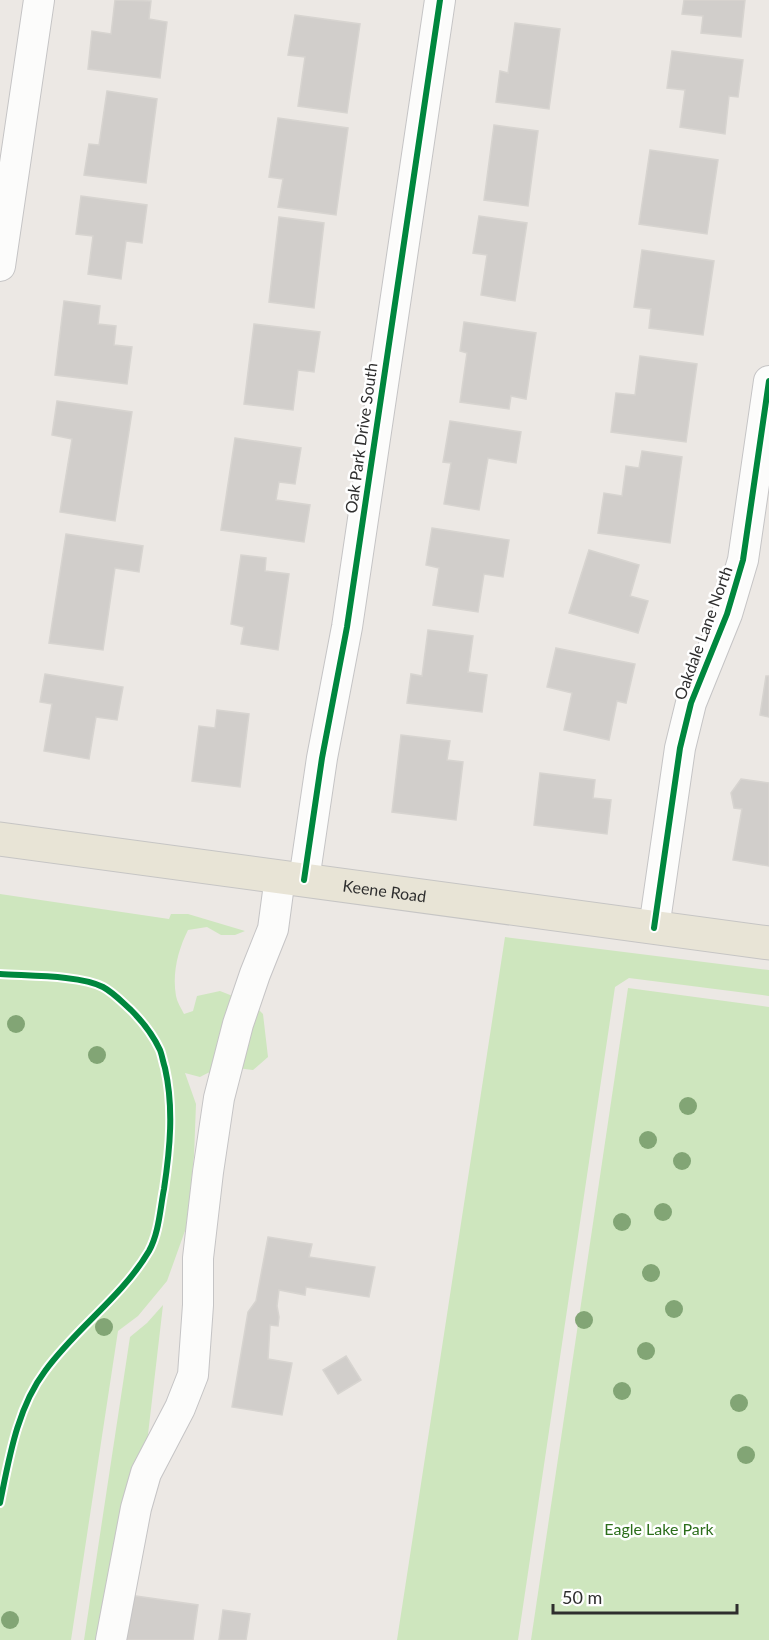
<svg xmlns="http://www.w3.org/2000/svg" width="769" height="1640" font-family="Lato,sans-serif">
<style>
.green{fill:#cee6be}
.building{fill:#d1cecb;stroke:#d7d4d0;stroke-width:1.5}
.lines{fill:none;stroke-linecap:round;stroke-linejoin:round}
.minor-casing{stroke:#c5c4c5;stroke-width:32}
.major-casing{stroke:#c6c5c4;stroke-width:35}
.minor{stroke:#fcfcfb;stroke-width:30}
.major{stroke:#e8e4d6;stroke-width:33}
.cycleway-casing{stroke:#fff;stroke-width:10}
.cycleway{stroke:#00873e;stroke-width:6}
.tree{fill:#82a575}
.labels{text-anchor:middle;stroke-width:5;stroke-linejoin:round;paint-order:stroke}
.street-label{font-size:16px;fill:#2e2e2e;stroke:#fff}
.park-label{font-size:16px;fill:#2c6e1b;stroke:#fff}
</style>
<rect width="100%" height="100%" fill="#ece8e4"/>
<g class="green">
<path d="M0 894 169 919 171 914H188L245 931 235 935H221L207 927 188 930C178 950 172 973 176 996 177 1002 181 1008 184 1014L193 1011 197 996 220 991 253 1004 263 1014 268 1057 253 1070C231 1067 219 1066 200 1077L185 1073 196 1104 194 1156 186 1228 167 1281 138 1316 118 1331 71 1640H0Z"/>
<polygon points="505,937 769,970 769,996 629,978 615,987 518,1640 397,1640"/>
<polygon points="628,988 769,1007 769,1640 531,1640"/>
<polygon points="163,1305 125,1633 116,1640 84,1640 130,1337 147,1323"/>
</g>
<g class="building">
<polygon points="115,0 151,1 149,19 167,22 160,78 88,69 92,31 111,34"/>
<polygon points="684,0 745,0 741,37 701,33 703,16 682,14"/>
<polygon points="295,15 360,24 347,113 298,106 305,57 288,55"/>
<polygon points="515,23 560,29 549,109 496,102 500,71 508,73"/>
<polygon points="672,51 743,60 738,97 729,96 725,134 680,127 685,90 667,88"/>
<polygon points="107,91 157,99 146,183 84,175 89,144 99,145"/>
<polygon points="278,118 348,128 336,215 278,207 283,179 269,177"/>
<polygon points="494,125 538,131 528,206 484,200"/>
<polygon points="650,150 718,160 707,234 639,224"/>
<polygon points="81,196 147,205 142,243 126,241 121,279 88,274 93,236 76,234"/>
<polygon points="479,216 527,223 515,301 481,295 487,255 473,253"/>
<polygon points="279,217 324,223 314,308 269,302"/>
<polygon points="642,250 714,261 703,335 649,328 651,309 634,307"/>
<polygon points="64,301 100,306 98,324 116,326 114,345 132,347 127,384 55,375"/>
<polygon points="464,322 536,333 526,399 511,396 509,409 460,402 467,353 460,351"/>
<polygon points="254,324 320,332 314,372 298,370 293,410 244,404"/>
<polygon points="640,356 697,364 686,442 611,432 616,393 635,395"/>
<polygon points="57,401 132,412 115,521 60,512 72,439 52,435"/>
<polygon points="450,421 521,432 516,463 488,458 479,510 444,504 451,463 443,462"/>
<polygon points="235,438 301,448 295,484 279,482 276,500 310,505 304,542 221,530"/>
<polygon points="642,451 682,457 670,543 598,533 604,493 622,496 626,466 639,468"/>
<polygon points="432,528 509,540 503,577 484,574 478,612 433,605 439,568 426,565"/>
<polygon points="66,534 143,546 139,572 115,568 103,650 49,643"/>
<polygon points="589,550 639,565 630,596 648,601 638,633 569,613"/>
<polygon points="241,555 266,558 265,571 289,574 278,650 241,644 244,627 231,624"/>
<polygon points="428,630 473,636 468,672 487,675 482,712 407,703 411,674 422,676"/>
<polygon points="556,648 635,664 626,703 617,701 609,740 564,730 572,693 547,687"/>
<polygon points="45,674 123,687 117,720 96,717 89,759 44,751 52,704 40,702"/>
<polygon points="766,676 769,676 769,717 760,715"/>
<polygon points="217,710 249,714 240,787 192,781 199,726 215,728"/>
<polygon points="401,735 450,741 447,760 463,762 456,820 392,812"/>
<polygon points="540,773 595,780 593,798 611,800 607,834 534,825"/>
<polygon points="741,779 769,783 769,866 733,860 742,809 734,808 731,793"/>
<polygon points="268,1237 312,1244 309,1257 375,1267 369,1297 306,1287 305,1295 279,1290 277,1306 279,1317 278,1326 270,1325 268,1359 292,1363 282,1415 232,1407 248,1312 256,1301"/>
<polygon points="346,1356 361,1380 338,1394 323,1370"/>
<polygon points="129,1595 198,1605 193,1640 123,1640"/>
<polygon points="223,1610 250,1614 246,1640 219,1640"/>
</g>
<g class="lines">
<defs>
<g id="minor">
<polyline points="0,266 39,0"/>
<polyline points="304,880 322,758 347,627 440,0"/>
<polyline points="654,928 680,748 691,703 727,614 743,560 769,381"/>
<polyline points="111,1640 136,1508 146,1473 180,1408 193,1375 198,1305 198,1258 208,1172 219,1098 238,1024 255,974 273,929 280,877"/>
</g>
<g id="major">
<path id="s1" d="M0 839 769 943"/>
</g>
</defs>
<use href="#minor" class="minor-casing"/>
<use href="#major" class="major-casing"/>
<use href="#minor" class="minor"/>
<use href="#major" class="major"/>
<defs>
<g id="cycleway">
<polyline points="304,880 322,758 347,627 440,0"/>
<polyline points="654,928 680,748 691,703 727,614 743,560 769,381"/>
<path d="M0 974C27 976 80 975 103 987 114 993 122 1002 131 1010 143 1022 153 1035 160 1050 162 1055 163 1062 165 1068 174 1108 170 1149 164 1189 160 1209 159 1233 149 1251 122 1297 76 1328 45 1371 17 1408 9 1459 0 1503"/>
</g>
</defs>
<use href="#cycleway" class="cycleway-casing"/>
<use href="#cycleway" class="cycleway"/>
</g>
<g class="tree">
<circle cx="16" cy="1024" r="9"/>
<circle cx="97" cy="1055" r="9"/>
<circle cx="688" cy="1106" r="9"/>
<circle cx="648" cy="1140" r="9"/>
<circle cx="682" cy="1161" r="9"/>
<circle cx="663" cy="1212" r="9"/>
<circle cx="622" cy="1222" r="9"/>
<circle cx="651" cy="1273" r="9"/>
<circle cx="674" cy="1309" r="9"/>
<circle cx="584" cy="1320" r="9"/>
<circle cx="104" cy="1327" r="9"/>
<circle cx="646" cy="1351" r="9"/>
<circle cx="622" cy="1391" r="9"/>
<circle cx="739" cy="1403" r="9"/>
<circle cx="746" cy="1455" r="9"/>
<circle cx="10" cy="1620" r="9"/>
</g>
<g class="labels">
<g class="street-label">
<text transform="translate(361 438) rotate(-82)" y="6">Oak Park Drive South</text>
<text transform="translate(703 633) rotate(-70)" y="6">Oakdale Lane North</text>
<text dy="6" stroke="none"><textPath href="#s1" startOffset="388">Keene Road</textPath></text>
</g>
<g class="park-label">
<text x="659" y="1535">Eagle Lake Park</text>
</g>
</g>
<path d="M553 1604v9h184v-9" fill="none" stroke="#2e2e2e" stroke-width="3"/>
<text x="562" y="1604" font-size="18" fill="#2e2e2e" stroke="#ffffff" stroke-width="4.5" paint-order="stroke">50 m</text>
</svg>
